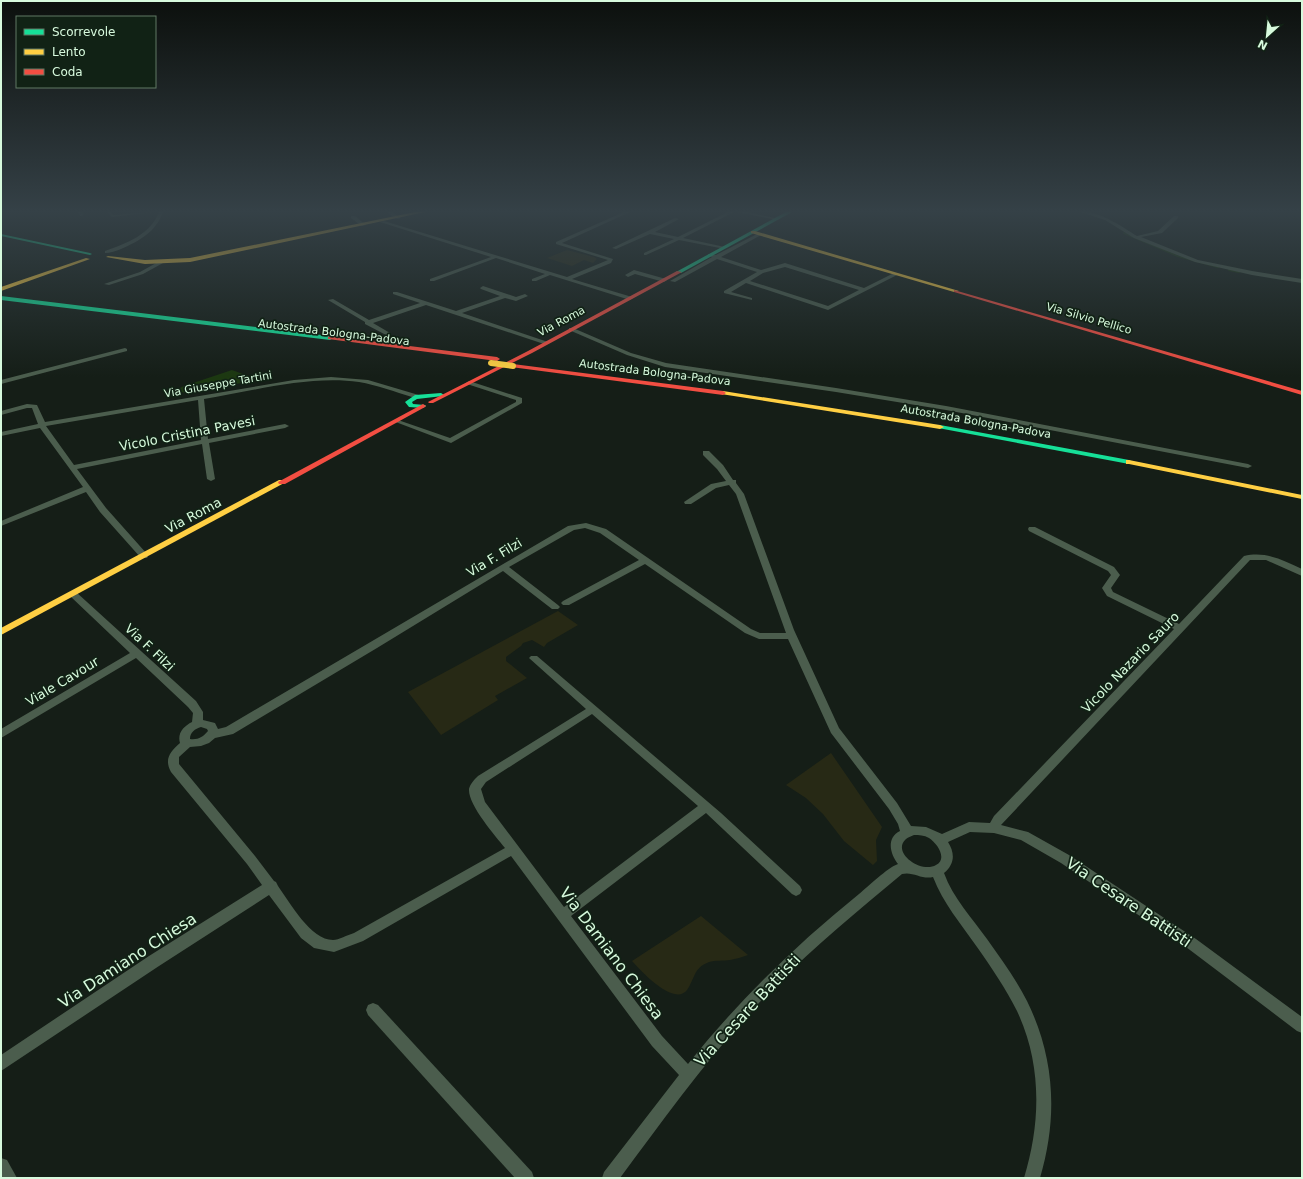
<svg xmlns="http://www.w3.org/2000/svg" width="1303" height="1179" font-family="'DejaVu Sans',sans-serif">
<style>
.green{fill:#272915}
.water{fill:#1c3811}
.lines{fill:none;stroke-linecap:round;stroke-linejoin:round}
.stream{stroke:#1c3811;stroke-width:2}
.street{fill:#4b5d4d;fill-rule:evenodd}
.fast{fill:#16e098;fill-rule:evenodd}
.slow{fill:#ffcf43;fill-rule:evenodd}
.jam{fill:#f24e42;fill-rule:evenodd}
.slow-bridge{stroke:#ffcf43;stroke-width:6}
.labels{text-anchor:middle;stroke-width:3.5;stroke-linejoin:round;paint-order:stroke}
.far-street-label{font-size:11px;fill:#d7fadd;stroke:#112215}
.street-label{font-size:13px;fill:#d7fadd;stroke:#112215}
.near-street-label{font-size:16px;fill:#d7fadd;stroke:#112215}
</style>
<rect width="100%" height="100%" fill="#151e17"/>
<g class="green">
<polygon points="567,250 594,257 597,259 593,263 584,260 572,266 547,258"/>
<polygon points="558,611 578,625 547,643 544,647 532,640 523,643 521,646 506,657 506,661 527,678 495,696 498,700 441,735 408,692"/>
<polygon points="831,753 882,827 876,840 877,861 873,865 844,841 823,814 806,798 786,785"/>
<path d="M701 916 748 955C742 957 736 959 730 960 723 961 715 960 709 962 693 968 695 979 687 990 674 1007 640 970 632 961Z"/>
</g>
<polygon class="water" points="232,370 251,377 251,380 247,382 185,393 176,390 184,386"/>
<g class="lines">
<g class="stream">
<polyline points="1124,233 1178,256 1218,267"/>
<polyline points="1229,270 1239,272"/>
</g>
<g class="street">
<polygon points="78,212 82,212 84,215 80,216"/>
<polygon points="107,212 111,212 113,215 154,212 112,217"/>
<path d="M159 212H163C156 232 139 241 121 249 116 251 110 253 105 253V251C127 243 150 235 159 212Z"/>
<polygon points="386,212 392,212 401,218 397,219"/>
<polygon points="624,212 630,212 562,243 613,259 611,263 572,279 632,297 633,298 630,300 550,275 536,281 532,281 532,279 545,274 496,258 434,281 430,281 430,279 491,257 380,222 384,221 567,277 608,260 556,244 556,242"/>
<polygon points="728,212 734,212 683,238 725,247 725,249 679,240 646,255 644,255 644,253 674,239 650,234 616,249 612,248 675,218 679,219 655,232 678,237"/>
<polygon points="737,212 747,212 779,219 777,220"/>
<path d="M1081 212C1102 212 1119 225 1137 236L1158 231 1174 216H1178V218L1162 233 1141 237 1198 260 1252 271 1302 279V283L1252 275 1195 262 1134 238 1105 220Z"/>
<polygon points="351,216 355,216 366,225 362,226 351,218"/>
<path d="M759 233 761 234V235L721 257 761 270 785 263 864 288 894 273 899 274 828 310 746 283 731 292 752 298V300L724 293V291L757 272 717 259 675 282 670 281 712 257 708 256V254L716 255ZM785 267 859 290 828 306 750 281 763 273Z"/>
<polygon points="158,262 163,263 143,274 109,285 104,284 140,272"/>
<polygon points="634,270 666,279 667,280 664,282 635,274 628,277 625,275"/>
<polygon points="483,286 516,297 525,294 528,296 516,301 505,298 462,313 548,342 548,344 544,344 426,305 373,323 390,333 390,335 388,336 365,324 365,322 328,300 333,299 369,320 420,303 393,294 393,292 397,292 456,311 500,296 481,289 480,288"/>
<polygon points="569,328 573,328 631,353 666,363 836,388 946,406 1248,464 1252,466 1248,468 946,410 836,392 665,367 627,355 569,330"/>
<polygon points="125,348 127,349 127,351 1,384 1,380"/>
<path d="M331 377 368 380 422 396 419 398 412 397C395 392 377 385 359 382 309 375 254 391 204 399L208 439 285 424 289 426 285 428 209 443 215 479 211 481 207 479 202 444 77 469 106 508 147 554 148 556 147 558H141L100 512 86 492 1 526V521L83 487 40 428 1 436V432L38 424 32 408H27L1 415V411L27 404 37 405 45 422 294 380ZM198 400 201 440 74 465 46 426Z"/>
<polygon points="469,381 522,398 522,403 451,443 393,421 394,420 398,420 450,438 516,402 516,400 467,384 466,383"/>
<path d="M703 451H709L723 465 733 480H736V483L744 494 794 630 839 728 897 803 911 826 926 827 942 834 969 822 990 823 994 816 1174 629 1107 596 1102 588 1111 575 1108 571 1029 531 1028 529 1029 527H1035L1114 567 1120 575 1111 588 1113 592 1179 624 1244 556C1266 551 1283 560 1302 569V576L1266 560H1250L1001 825 1028 832 1069 855 1196 939 1302 1017V1033L1297 1031 1186 947 1061 863 1021 840 994 833 970 832 948 842C955 853 955 864 944 873 953 898 972 918 987 939 1001 959 1016 979 1027 1001 1055 1058 1058 1117 1040 1178H1024C1041 1123 1042 1064 1017 1011 1006 989 991 967 977 947 961 924 943 903 933 877 922 880 913 871 902 874 859 910 815 946 775 986 717 1045 669 1112 620 1178H602L604 1172 679 1075 652 1046 511 856 363 941 334 952 314 948 301 938 269 895 159 966 1 1071V1055L149 956 262 885 247 864 171 772C164 759 170 752 180 743 177 733 184 726 192 722L193 713 188 707 136 658 1 738V729L130 653 70 596 68 594 70 592H76L196 701 203 712V720L215 723 218 729 226 727 568 526 586 523 606 529 751 629 760 633H786L736 494 729 485 716 488 691 504H685L684 502 711 484 726 481 717 469 703 455ZM585 528 600 533 639 560 563 601 561 603 563 605H569L645 564 745 633 759 639H788L831 733 889 809 898 824 900 831C886 838 890 854 898 864 887 868 869 886 859 894 796 945 739 1000 688 1064L662 1036 571 916 706 813 792 894 796 896 800 894 802 890 800 886 721 813 537 656H531L529 658 586 709 478 776C475 779 470 784 469 789 468 805 495 835 505 848L354 933C347 935 339 940 333 940 311 940 290 903 278 886L276 882 274 881 255 856 179 764V757L190 747 201 746 209 743 215 738 233 734 377 648 503 571 552 609H558L560 607 558 605 509 567 574 530ZM592 714 698 806 564 907 485 802 481 789 486 782ZM201 727 207 729 208 731C203 737 198 740 190 739 190 732 195 729 201 727ZM914 835C919 835 924 835 929 838 937 843 948 859 936 865 921 874 891 852 906 839 908 837 912 836 914 835Z"/>
<polygon points="373,1003 378,1005 532,1172 534,1178 515,1178 368,1015 366,1010 368,1005"/>
<polygon points="1,1158 7,1160 17,1178 1,1178"/>
</g>
<g class="fast">
<polygon points="786,212 792,212 681,273 676,272"/>
<polygon points="1,234 90,253 92,254 90,255 1,236"/>
<polygon points="1,296 330,336 333,338 330,340 1,300"/>
<polygon points="441,393 444,395 443,396 417,399 412,402 413,404 425,405 426,406 423,408 409,407 405,402 415,395"/>
<polygon points="940,425 1129,460 1133,462 1129,464 938,428 936,427"/>
</g>
<g class="slow">
<polygon points="415,212 425,212 190,262 145,264 106,257 108,256 145,260 190,258"/>
<polygon points="751,231 755,231 959,291 954,292 751,233"/>
<polygon points="86,258 90,259 1,291 1,287"/>
<polygon points="723,391 940,425 944,427 940,429 721,394 720,393"/>
<polygon points="1126,460 1129,460 1302,495 1302,499 1129,464 1126,464"/>
<polygon points="279,480 285,480 286,482 1,635 1,628"/>
</g>
<g class="jam">
<polygon points="677,271 682,272 532,353 433,403 429,403 428,402 528,351"/>
<polygon points="954,290 1302,391 1302,395 954,292"/>
<polygon points="330,336 497,357 500,359 497,361 328,339 328,337"/>
<polygon points="513,364 723,391 726,393 723,395 511,367 510,366"/>
<polygon points="423,404 426,406 425,407 285,484 279,484 278,482"/>
</g>
<polyline class="slow-bridge" points="491,363 513,366"/>
</g>
<linearGradient id="sky" x2="0" y2="1"><stop stop-color="#0c100d"/><stop offset="0.56" stop-color="#354147"/><stop offset="1" stop-color="#354147" stop-opacity="0"/></linearGradient>
<rect width="1303" height="377" fill="url(#sky)"/>
<g class="labels">
<g class="far-street-label">
<text transform="translate(1089 318) rotate(16)" y="4">Via Silvio Pellico</text>
<text transform="translate(561 321) rotate(-28)" y="4">Via Roma</text>
<text transform="translate(334 332) rotate(7)" y="4">Autostrada Bologna-Padova</text>
<text transform="translate(655 372) rotate(7)" y="4">Autostrada Bologna-Padova</text>
<text transform="translate(218 384) rotate(-10)" y="4">Via Giuseppe Tartini</text>
<text transform="translate(976 421) rotate(10)" y="4">Autostrada Bologna-Padova</text>
</g>
<g class="street-label">
<text transform="translate(187 433) rotate(-11)" y="5">Vicolo Cristina Pavesi</text>
<text transform="translate(193 515) rotate(-28)" y="5">Via Roma</text>
<text transform="translate(494 557) rotate(-31)" y="5">Via F. Filzi</text>
<text transform="translate(150 647) rotate(43)" y="5">Via F. Filzi</text>
<text transform="translate(1130 662) rotate(-46)" y="5">Vicolo Nazario Sauro</text>
<text transform="translate(62 681) rotate(-31)" y="5">Viale Cavour</text>
</g>
<g class="near-street-label">
<text transform="translate(1129 902) rotate(34)" y="6">Via Cesare Battisti</text>
<text transform="translate(612 953) rotate(53)" y="6">Via Damiano Chiesa</text>
<text transform="translate(127 960) rotate(-33)" y="6">Via Damiano Chiesa</text>
<text transform="translate(747 1010) rotate(-47)" y="6">Via Cesare Battisti</text>
</g>
</g>
<rect width="1303" height="1179" fill="none" stroke="#d7fadd" stroke-width="4"/>
<rect x="16" y="16" width="140" height="72" fill="#112215" stroke="#607865"/>
<rect x="24" y="29" width="20" height="6" fill="#16e098" stroke="#607865"/>
<text x="52" y="36" font-size="12" fill="#d7fadd">Scorrevole</text>
<rect x="24" y="49" width="20" height="6" fill="#ffcf43" stroke="#607865"/>
<text x="52" y="56" font-size="12" fill="#d7fadd">Lento</text>
<rect x="24" y="69" width="20" height="6" fill="#f24e42" stroke="#607865"/>
<text x="52" y="76" font-size="12" fill="#d7fadd">Coda</text>
<g transform="translate(1267 36) rotate(207)" stroke="#112215" stroke-width="3" paint-order="stroke">
<path d="M0-3L7 15L0 10L-7 15Z" fill="#d7fadd"/>
<text y="-6" font-size="11" font-weight="bold" text-anchor="middle" fill="#d7fadd">N</text>
</g>
</svg>
